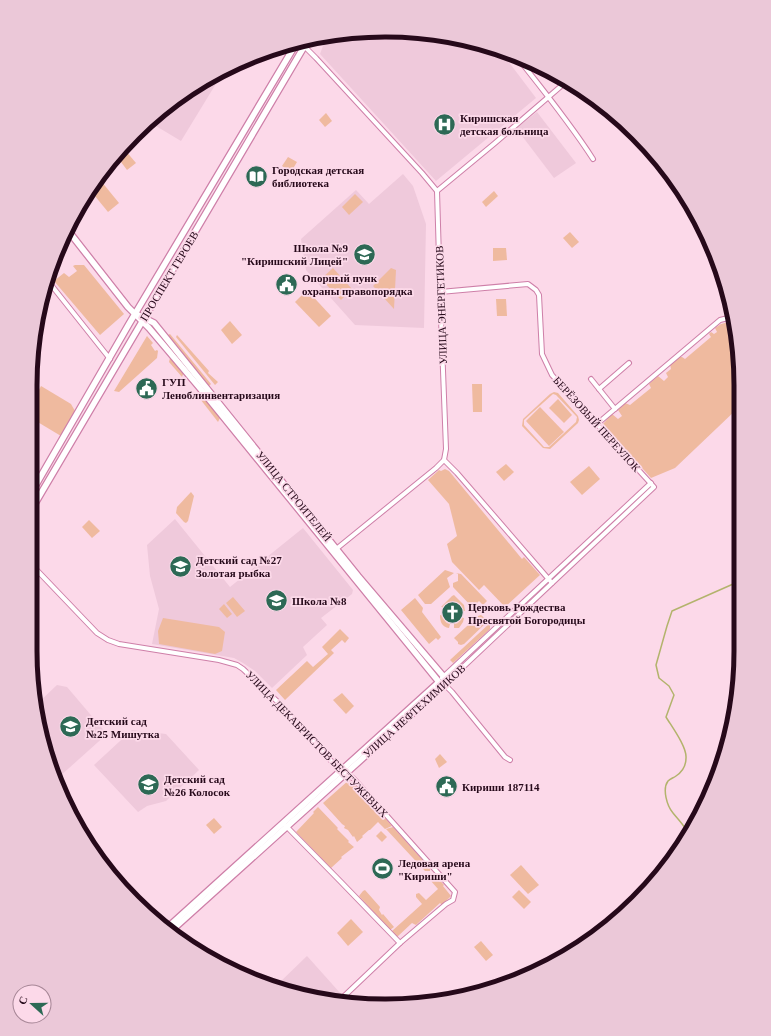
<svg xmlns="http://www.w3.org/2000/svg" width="771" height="1036" font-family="'Times New Roman',serif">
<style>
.built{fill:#efc9db}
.green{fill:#efba9f;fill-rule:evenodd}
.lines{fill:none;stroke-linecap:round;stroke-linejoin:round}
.stream{stroke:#b3b36c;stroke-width:1.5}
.street-casing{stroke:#ce7fa8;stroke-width:6}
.secondary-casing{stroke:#ce7fa8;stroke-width:8}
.street{stroke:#fff;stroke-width:4}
.secondary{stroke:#fff;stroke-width:5.5}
.labels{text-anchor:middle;stroke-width:3.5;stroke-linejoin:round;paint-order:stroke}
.poi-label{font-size:11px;font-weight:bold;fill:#26091a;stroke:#fcd9e9;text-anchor:start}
.street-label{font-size:11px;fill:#26091a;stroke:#fcd9e9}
.rim{fill:none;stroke:#26091a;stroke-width:5}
</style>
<rect width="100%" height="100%" fill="#fcd9e9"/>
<g class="built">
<polygon points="362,31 432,33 499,49 536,98 436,181 320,54 323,46 329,36"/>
<polygon points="210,78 217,82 181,141 151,123 169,103"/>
<polygon points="537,112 576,163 554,178 516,128"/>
<polygon points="403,174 413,186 426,224 424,328 355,325 306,270 301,239 356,190 369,204"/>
<polygon points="175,519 230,587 303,528 353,590 352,594 321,618 327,625 303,647 307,655 272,688 255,671 243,663 234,658 152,644 159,609 150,576 147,545"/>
<polygon points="57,685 67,687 107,734 59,777 54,772 42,743 37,704"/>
<polygon points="132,730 166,734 199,770 166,801 147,806 138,812 94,765"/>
<polygon points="307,956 341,994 334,1000 316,999 276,986"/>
</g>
<g class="green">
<polygon points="326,113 332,121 325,127 319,120"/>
<polygon points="125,150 136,163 127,170 118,158"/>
<polygon points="288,157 297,162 291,172 282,166"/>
<polygon points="101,181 119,203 108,212 90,190"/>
<polygon points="494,191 498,196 486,207 482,202"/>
<polygon points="355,194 363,202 349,215 342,207"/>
<polygon points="570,232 579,242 572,248 563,238"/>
<polygon points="493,248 506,248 507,260 493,261"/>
<polygon points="75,265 84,265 124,314 100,335 54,281 64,273 69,277 77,271 73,266"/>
<polygon points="333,268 352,289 341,300 321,279"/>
<polygon points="391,268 396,270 394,309 373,286"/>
<polygon points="307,290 331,316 319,327 295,302"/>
<polygon points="496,299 506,299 507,316 497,316"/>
<polygon points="230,321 242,335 232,344 221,330"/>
<polygon points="733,321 738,339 738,408 675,468 651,478 603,424 612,414 618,419 622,416 618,410 625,403 630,405 651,388 649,384 658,376 664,381 668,377 666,373 671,369 670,364 679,357 682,357 685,359 711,337 709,334 711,332 714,334 717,332 715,328 721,324"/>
<polygon points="170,334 211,384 209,386 208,386 181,354 180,349 168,335"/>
<polygon points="177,335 209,371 208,373 218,382 215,385 176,337"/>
<polygon points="147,336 153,343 151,345 155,351 157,350 158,351 157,358 119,392 114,391"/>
<polygon points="170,358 184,372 182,377 169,362"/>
<polygon points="472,384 482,384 482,412 473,412"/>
<polygon points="41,386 71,404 75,411 61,436 31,418 31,405"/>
<path d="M554 392 558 393 578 416 579 420 578 423 550 449 543 448 522 426 523 419 550 394ZM553 394 556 395 577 417 576 422 549 447H544L524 425V420Z"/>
<polygon points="199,394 202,394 220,418 218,422 197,395"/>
<polygon points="558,399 572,415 564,423 549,408"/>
<polygon points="540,407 564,432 549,446 526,421"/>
<polygon points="506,464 514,472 504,481 496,472"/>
<polygon points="589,466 600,479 582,495 570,482"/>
<polygon points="445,469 449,471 522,559 524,557 540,575 505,607 484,585 479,590 452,562 447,544 457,536 449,504 428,480 439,470 441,471"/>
<polygon points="191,492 194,496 188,521 186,523 184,522 176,513 177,507"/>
<polygon points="89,520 100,531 92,538 82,527"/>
<polygon points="445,570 454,573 447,578 450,587 431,604 425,604 418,595"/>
<polygon points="456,573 461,574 487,601 483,605 479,601 476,604 480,608 479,609 473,608 453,587 453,583 458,581 458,574"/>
<polygon points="454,595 464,605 465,611 458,610 458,606 453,601 448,605 448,608 445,608 445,607 441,607 452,596"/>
<polygon points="233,597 245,611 237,617 226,603"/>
<polygon points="415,598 423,608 422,612 441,637 438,640 436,638 429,644 401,610"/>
<polygon points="224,604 232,614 227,618 219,609"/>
<path d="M440 615 445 616V621L447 623 450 624 449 628C442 627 440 622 440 615Z"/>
<polygon points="481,615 488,621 464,644 461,645 458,644 458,642 454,638 478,616"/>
<polygon points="459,617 464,618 463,622 459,628 454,628 454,624 458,623"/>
<polygon points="163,618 219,627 225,632 222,651 215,654 159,644 158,631"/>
<polygon points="490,623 490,629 453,663 450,660"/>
<polygon points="340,629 349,638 345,643 342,640 331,650 334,653 285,700 276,690 307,661 313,667 328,654 322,647"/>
<polygon points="342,693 354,706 346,714 333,700"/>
<polygon points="440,754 447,762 439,768 435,759"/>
<polygon points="349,780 356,785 392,826 385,829 378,822 370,830 369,830 362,836 363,837 357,842 354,836 353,837 348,830 344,828 345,826 342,824 323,803"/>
<polygon points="318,807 338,828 337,829 349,841 348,842 354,847 341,857 342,858 331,868 296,832 314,813 313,812"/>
<polygon points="214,818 222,827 214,834 206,825"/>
<polygon points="393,827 430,868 430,871 425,871 386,829"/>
<polygon points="381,831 387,837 382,842 376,836"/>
<polygon points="521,865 539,885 528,894 510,875"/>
<polygon points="434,877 437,877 444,885 443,886 451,896 442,905 440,903 416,925 412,923 397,937 392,931 422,904 416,897 416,894 419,893 426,900 438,889 431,881"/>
<polygon points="365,890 380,907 379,910 382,915 383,914 394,927 390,930 359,896 363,891"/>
<polygon points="519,890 531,902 524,909 512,897"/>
<polygon points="351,919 363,932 348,946 337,933"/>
<polygon points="481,941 493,955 486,961 474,947"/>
</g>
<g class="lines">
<path class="stream" d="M681 845 682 834 685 828C681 822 677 818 673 813 667 806 662 789 668 781 670 779 673 778 676 776 682 772 686 766 686 758 687 747 672 727 666 717L674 695 669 686 659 678 656 665 667 626 672 611 740 581"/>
<defs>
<g id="street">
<polyline points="299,41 316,58 422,173 437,191 440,292 446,449 444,460 457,473 552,583"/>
<path d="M517 57C543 90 570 123 593 159"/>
<polyline points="437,191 495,143 567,81"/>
<polyline points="48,281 110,359"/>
<polyline points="440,292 528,284 536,290 539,295 542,354 552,375 654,487 445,684"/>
<polyline points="591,379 615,409"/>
<polyline points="599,389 629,363"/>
<polyline points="597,424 720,320 732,317"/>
<polyline points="335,550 436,468 444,460"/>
<polyline points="30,563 97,633 108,640 119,644 219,660 237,665 243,669 281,705 334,764 354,779 455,892 453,900 446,904 400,943 339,1001"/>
<polyline points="442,678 651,483"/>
<polyline points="443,683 452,692 505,757 510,760"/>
<polyline points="286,826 341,882 400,943"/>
</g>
<g id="secondary">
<polyline points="70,233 128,307 149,328 199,387 439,682 167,928"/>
<polyline points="138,315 154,323 358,576 444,677 445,684 171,931"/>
<polyline points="30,495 129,324 297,42"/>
<polyline points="30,512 308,40"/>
</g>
</defs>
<use href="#street" class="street-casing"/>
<use href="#secondary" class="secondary-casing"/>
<use href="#street" class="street"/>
<use href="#secondary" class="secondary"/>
</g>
<defs>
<symbol id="hospital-disc" viewBox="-11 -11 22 22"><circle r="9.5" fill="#2d6955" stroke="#fcd9e9"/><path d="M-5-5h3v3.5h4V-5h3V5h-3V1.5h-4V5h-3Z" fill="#fff"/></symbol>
<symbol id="library-disc" viewBox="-11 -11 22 22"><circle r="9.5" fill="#2d6955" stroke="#fcd9e9"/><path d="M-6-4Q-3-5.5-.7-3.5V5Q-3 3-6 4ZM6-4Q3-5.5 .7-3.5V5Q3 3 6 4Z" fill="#fff"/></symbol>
<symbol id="school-disc" viewBox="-11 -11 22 22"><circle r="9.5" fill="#2d6955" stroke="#fcd9e9"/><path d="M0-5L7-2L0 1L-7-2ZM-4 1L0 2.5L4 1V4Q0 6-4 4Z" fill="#fff"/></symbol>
<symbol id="civic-disc" viewBox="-11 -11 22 22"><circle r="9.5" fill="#2d6955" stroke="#fcd9e9"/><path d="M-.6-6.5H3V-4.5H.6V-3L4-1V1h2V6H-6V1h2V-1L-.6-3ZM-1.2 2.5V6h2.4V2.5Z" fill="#fff"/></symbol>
<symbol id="church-disc" viewBox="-11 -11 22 22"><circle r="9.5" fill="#2d6955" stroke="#fcd9e9"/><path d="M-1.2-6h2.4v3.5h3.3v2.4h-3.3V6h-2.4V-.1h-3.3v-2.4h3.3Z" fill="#fff"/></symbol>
<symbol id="stadium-disc" viewBox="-11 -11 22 22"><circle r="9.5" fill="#2d6955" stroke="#fcd9e9"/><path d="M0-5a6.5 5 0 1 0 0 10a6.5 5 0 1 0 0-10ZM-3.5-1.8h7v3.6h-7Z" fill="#fff"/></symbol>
</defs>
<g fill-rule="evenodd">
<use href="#hospital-disc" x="432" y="112" width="25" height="25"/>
<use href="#library-disc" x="244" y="164" width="25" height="25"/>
<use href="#school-disc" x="352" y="242" width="25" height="25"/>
<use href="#civic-disc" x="274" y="272" width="25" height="25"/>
<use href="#civic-disc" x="134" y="376" width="25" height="25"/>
<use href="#school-disc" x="168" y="554" width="25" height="25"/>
<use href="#school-disc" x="264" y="588" width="25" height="25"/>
<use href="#church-disc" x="440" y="600" width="25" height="25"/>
<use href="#school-disc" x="58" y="714" width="25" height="25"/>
<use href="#school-disc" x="136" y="772" width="25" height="25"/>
<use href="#civic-disc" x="434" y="774" width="25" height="25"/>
<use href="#stadium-disc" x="370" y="856" width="25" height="25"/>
</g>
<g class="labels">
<g class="poi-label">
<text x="460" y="122">Киришская<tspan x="460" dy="13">детская больница</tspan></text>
<text x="272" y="174">Городская детская<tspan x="272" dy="13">библиотека</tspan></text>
<text x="348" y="252" text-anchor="end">Школа №9<tspan x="348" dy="13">"Киришский Лицей"</tspan></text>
<text x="302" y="282">Опорный пунк<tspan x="302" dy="13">охраны правопорядка</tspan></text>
<text x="162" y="386">ГУП<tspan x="162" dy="13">Леноблинвентаризация</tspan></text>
<text x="196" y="564">Детский сад №27<tspan x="196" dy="13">Золотая рыбка</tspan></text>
<text x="292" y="605">Школа №8</text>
<text x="468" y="611">Церковь Рождества<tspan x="468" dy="13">Пресвятой Богородицы</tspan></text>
<text x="86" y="725">Детский сад<tspan x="86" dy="13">№25 Мишутка</tspan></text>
<text x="164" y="783">Детский сад<tspan x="164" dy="13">№26 Колосок</tspan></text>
<text x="462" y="791">Кириши 187114</text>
<text x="398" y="867">Ледовая арена<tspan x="398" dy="13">"Кириши"</tspan></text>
</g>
<g class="street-label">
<text transform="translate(169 276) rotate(-59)" y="4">ПРОСПЕКТ ГЕРОЕВ</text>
<text transform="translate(441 305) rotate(-92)" y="4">УЛИЦА ЭНЕРГЕТИКОВ</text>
<text transform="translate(597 424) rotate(48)" y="4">БЕРЁЗОВЫЙ ПЕРЕУЛОК</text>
<text transform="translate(294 496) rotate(51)" y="4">УЛИЦА СТРОИТЕЛЕЙ</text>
<text transform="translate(414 711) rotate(-42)" y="4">УЛИЦА НЕФТЕХИМИКОВ</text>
<text transform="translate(317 744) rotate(46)" y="4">УЛИЦА ДЕКАБРИСТОВ БЕСТУЖЕВЫХ</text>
</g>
</g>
<path d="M0 0H771V1036H0ZM385 37H386A348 348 0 0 1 734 385V651A348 348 0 0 1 386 999H385A348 348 0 0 1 37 651V385A348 348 0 0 1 385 37Z" fill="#ebc8d8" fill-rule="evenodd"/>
<path class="rim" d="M385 37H386A348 348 0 0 1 734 385V651A348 348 0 0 1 386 999H385A348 348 0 0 1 37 651V385A348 348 0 0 1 385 37Z"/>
<g transform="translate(32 1004) rotate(291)"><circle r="19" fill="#fcd9e9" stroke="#a68696"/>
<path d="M0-3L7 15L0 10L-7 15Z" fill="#2d6955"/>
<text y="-6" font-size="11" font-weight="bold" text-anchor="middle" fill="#26091a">С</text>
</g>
</svg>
